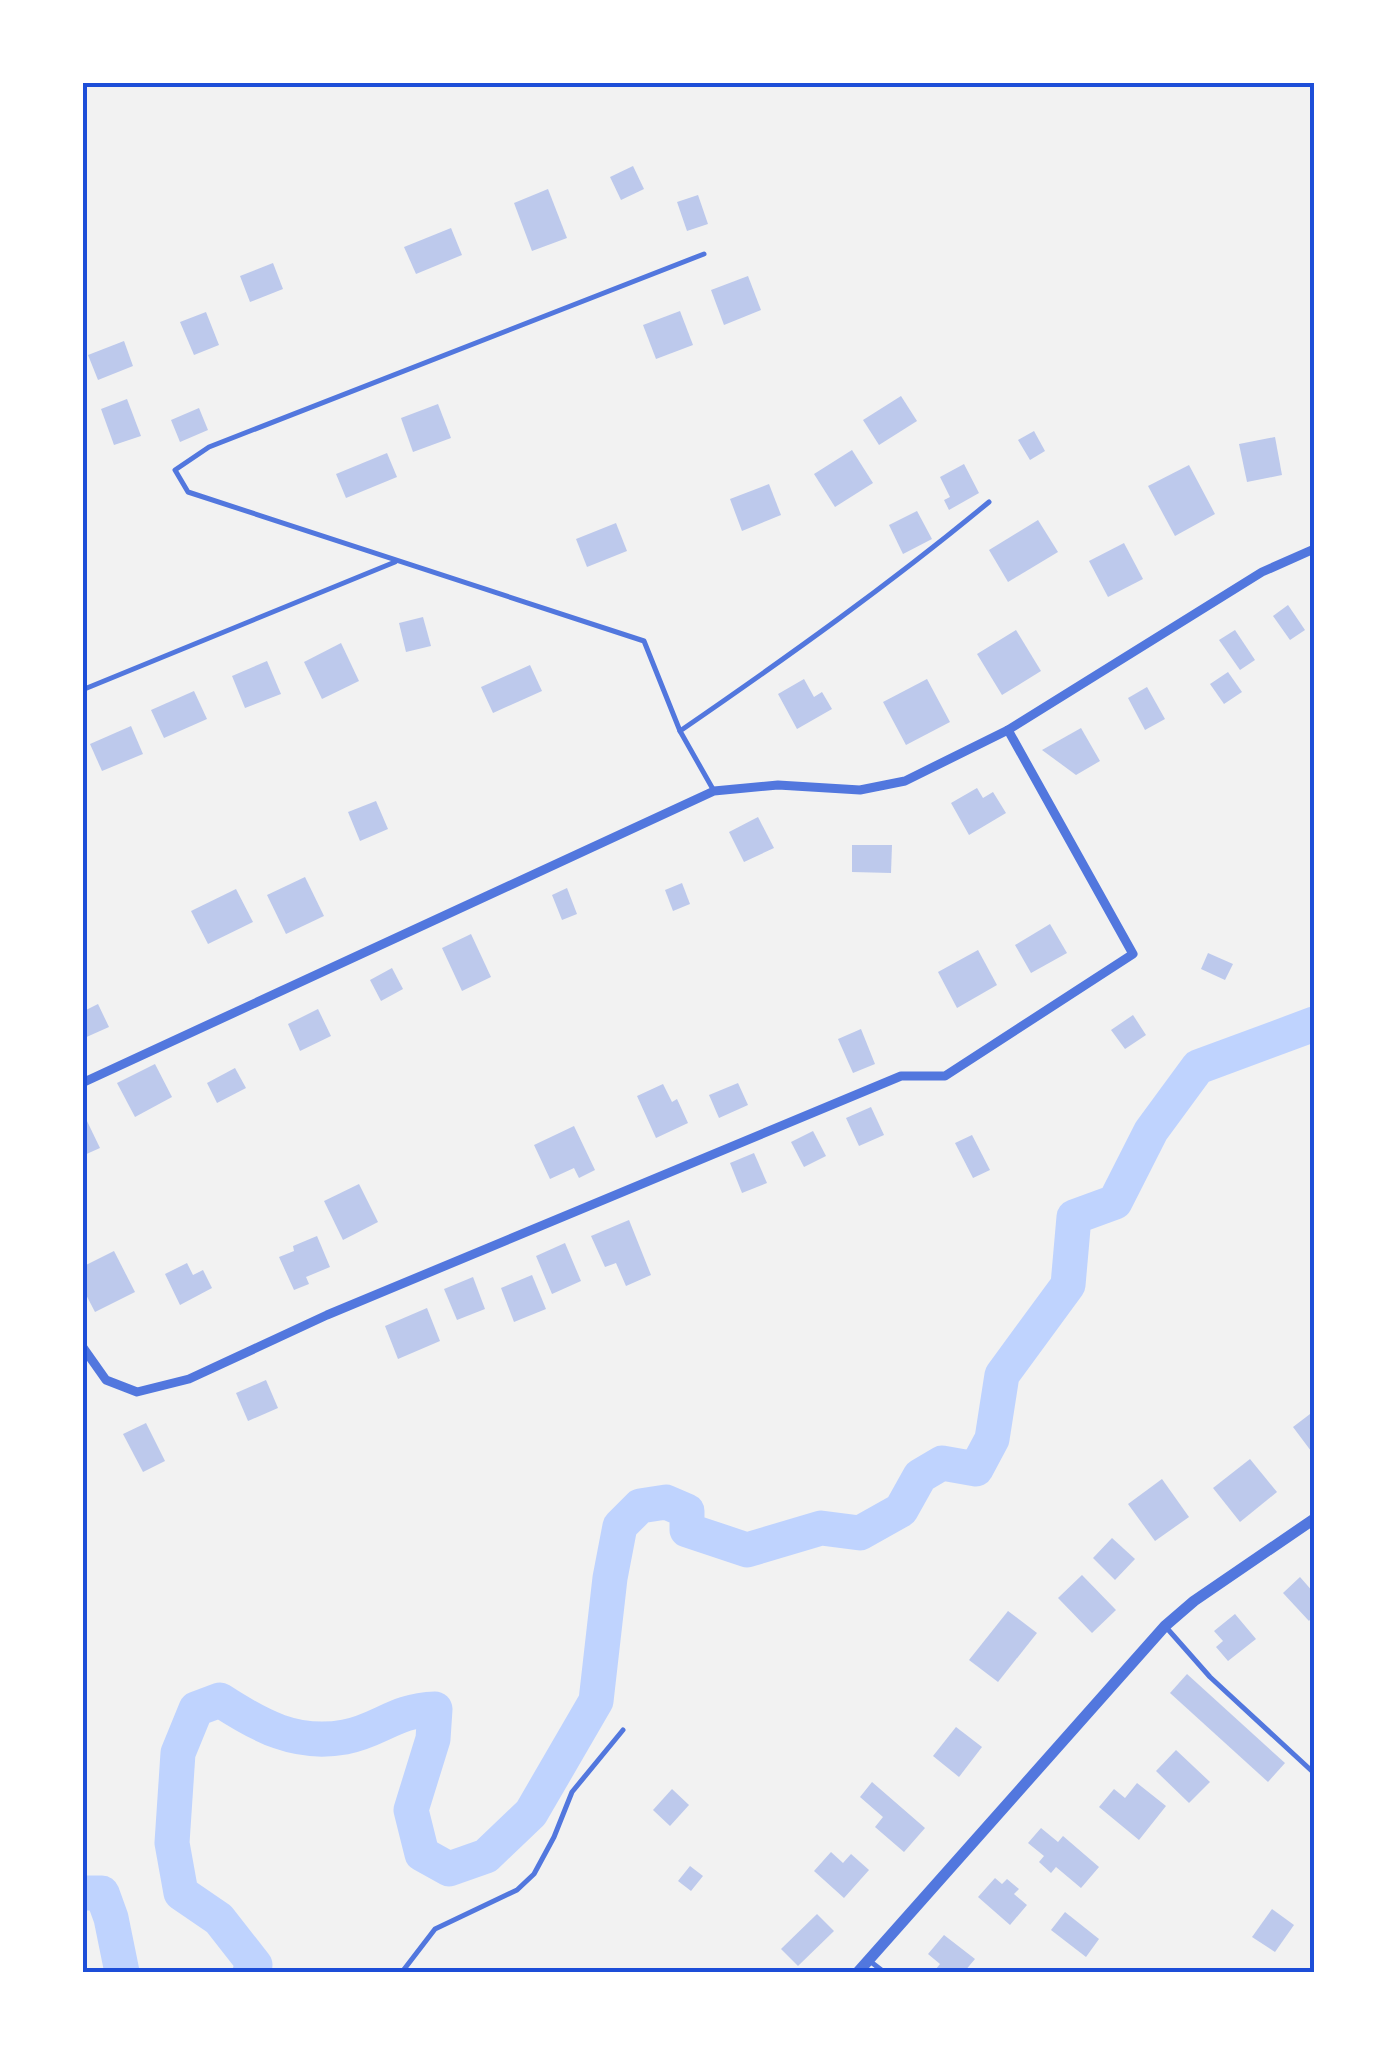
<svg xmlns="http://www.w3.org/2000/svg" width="1397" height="2055" font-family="'Noto Serif',serif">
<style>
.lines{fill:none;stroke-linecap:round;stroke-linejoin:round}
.river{stroke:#bfd3fe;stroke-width:35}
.building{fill:#bdc9ec}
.service{stroke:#5277de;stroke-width:5}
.minor{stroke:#5277de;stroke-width:9}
.tertiary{stroke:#5277de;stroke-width:11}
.neatline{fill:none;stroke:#1d4ed8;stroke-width:4}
</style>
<rect width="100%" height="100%" fill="#f2f2f2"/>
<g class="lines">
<g class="river">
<polyline points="82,1893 102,1893 111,1918 122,1972"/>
<path d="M250 1972 255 1965 219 1919 181 1893 172 1843 178 1753 196 1709 220 1700C260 1726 296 1746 345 1737 379 1731 395 1710 435 1709L433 1739 411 1810 422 1854 449 1869 486 1856 531 1813 596 1701 610 1578 620 1526 640 1506 666 1502 687 1511V1530L747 1550 821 1528 860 1533 901 1510 920 1476 942 1463 976 1469 992 1439 1002 1375 1068 1285 1074 1217 1115 1202 1151 1131 1198 1067 1314 1024"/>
</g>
</g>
<g class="building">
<polygon points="633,166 644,189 621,200 610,177"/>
<polygon points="548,189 567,238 532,251 514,203"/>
<polygon points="698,195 708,224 687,231 677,202"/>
<polygon points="451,228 462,255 416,274 404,247"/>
<polygon points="273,263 283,289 250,302 240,276"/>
<polygon points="748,276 761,310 724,325 711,290"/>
<polygon points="680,311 693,345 656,359 643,325"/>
<polygon points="206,312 219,345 194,355 180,322"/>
<polygon points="124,341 133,366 98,380 88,355"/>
<polygon points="901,396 917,421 879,445 863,420"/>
<polygon points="127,399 141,436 114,445 101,409"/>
<polygon points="438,404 451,438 413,452 401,418"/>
<polygon points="199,408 208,430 180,442 171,420"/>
<polygon points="1034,431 1045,451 1030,460 1018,440"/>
<polygon points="1275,437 1282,475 1247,482 1239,444"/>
<polygon points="852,450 873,483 835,507 814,474"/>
<polygon points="387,453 397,477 346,498 336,474"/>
<polygon points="964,464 979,493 949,510 944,500 950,497 940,477"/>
<polygon points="1189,465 1215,514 1175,536 1148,486"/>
<polygon points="769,484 781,515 742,531 730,499"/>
<polygon points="917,511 932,539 903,554 889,525"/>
<polygon points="1038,520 1058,552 1008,582 989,550"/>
<polygon points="616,523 627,551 587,567 576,539"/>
<polygon points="1124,543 1143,579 1108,597 1089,561"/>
<polygon points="1288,605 1305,630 1290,640 1273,616"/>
<polygon points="423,617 431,646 406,652 399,623"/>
<polygon points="1016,630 1041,671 1002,695 977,654"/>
<polygon points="1235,630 1255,660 1240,670 1219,640"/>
<polygon points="341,643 359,681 322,699 304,662"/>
<polygon points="267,661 281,694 245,708 232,676"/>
<polygon points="530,665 542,691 493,713 481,687"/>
<polygon points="1228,672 1242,692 1224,704 1210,684"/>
<polygon points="804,679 814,697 822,692 832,709 797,729 778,694"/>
<polygon points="927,679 950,722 906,745 883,702"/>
<polygon points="1147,687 1165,719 1145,730 1128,698"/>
<polygon points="194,691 207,719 164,738 151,710"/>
<polygon points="131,726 143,754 102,771 90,744"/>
<polygon points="1081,728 1100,761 1076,775 1042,750"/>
<polygon points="977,788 983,798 993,792 1006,813 969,835 951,803"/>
<polygon points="376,801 388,829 360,841 348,812"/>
<polygon points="758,817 774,848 744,862 729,832"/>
<polygon points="852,845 892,845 891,873 852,872"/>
<polygon points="305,877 324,916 286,934 267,895"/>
<polygon points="682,883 690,904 673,911 665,890"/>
<polygon points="567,888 577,914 562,920 552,895"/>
<polygon points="236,889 253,922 208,944 191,911"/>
<polygon points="1050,924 1067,953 1031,973 1015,945"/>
<polygon points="471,934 491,977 462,991 442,948"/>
<polygon points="978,950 997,985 957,1008 938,972"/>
<polygon points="1208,953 1233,964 1225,980 1201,969"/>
<polygon points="392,968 403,989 381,1001 370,980"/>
<polygon points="98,1004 109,1027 82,1039 82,1012"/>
<polygon points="318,1009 331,1036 300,1051 288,1024"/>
<polygon points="1133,1015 1146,1035 1125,1049 1111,1030"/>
<polygon points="861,1029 875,1064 853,1073 838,1039"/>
<polygon points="155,1064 172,1097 135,1117 117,1083"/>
<polygon points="235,1068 246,1088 217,1103 207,1083"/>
<polygon points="738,1083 748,1105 719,1118 709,1095"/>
<polygon points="663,1084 672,1102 677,1099 688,1123 656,1138 637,1096"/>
<polygon points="871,1107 884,1135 859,1146 846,1118"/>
<polygon points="86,1119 100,1148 82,1156 82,1121"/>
<polygon points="574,1126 595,1170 579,1178 574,1168 550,1179 534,1145"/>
<polygon points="813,1131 826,1156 804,1167 791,1142"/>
<polygon points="972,1135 990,1170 973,1178 955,1143"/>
<polygon points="754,1153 767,1183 742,1193 730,1163"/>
<polygon points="359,1184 378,1222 343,1240 324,1201"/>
<polygon points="629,1220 651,1275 626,1286 616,1263 605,1267 591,1236"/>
<polygon points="317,1236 330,1267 306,1277 309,1284 294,1290 279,1257 294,1251 293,1246"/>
<polygon points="565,1243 581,1281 552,1294 536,1256"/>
<polygon points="114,1251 135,1292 95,1312 82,1287 82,1267"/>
<polygon points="187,1263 193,1275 203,1270 212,1288 180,1305 165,1274"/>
<polygon points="532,1275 546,1309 514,1322 501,1288"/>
<polygon points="473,1277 485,1309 457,1320 444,1289"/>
<polygon points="427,1308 440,1341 398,1359 385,1326"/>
<polygon points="266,1380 278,1408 248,1421 236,1393"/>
<polygon points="1314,1411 1314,1455 1293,1427"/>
<polygon points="146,1423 165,1461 143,1472 123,1434"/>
<polygon points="1250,1459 1277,1492 1240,1522 1213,1488"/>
<polygon points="1162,1479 1189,1517 1155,1541 1128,1504"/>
<polygon points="1112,1538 1135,1559 1115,1580 1093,1558"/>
<polygon points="1082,1575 1116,1610 1092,1633 1058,1598"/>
<polygon points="1300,1577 1314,1593 1314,1615 1309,1621 1283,1593"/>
<polygon points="1008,1611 1037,1633 998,1682 969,1660"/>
<polygon points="1235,1614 1256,1639 1228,1661 1216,1647 1223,1641 1214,1631"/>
<polygon points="1187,1674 1285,1763 1268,1782 1170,1693"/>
<polygon points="956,1727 982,1747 959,1777 933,1756"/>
<polygon points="1176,1750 1210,1782 1189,1803 1156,1771"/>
<polygon points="872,1782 925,1828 904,1852 875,1827 883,1817 860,1797"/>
<polygon points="1137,1783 1166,1806 1139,1840 1099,1807 1114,1789 1125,1798"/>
<polygon points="672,1789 689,1805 670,1826 653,1810"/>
<polygon points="1041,1828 1058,1842 1063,1836 1099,1867 1081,1888 1056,1867 1051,1873 1039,1862 1044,1856 1028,1843"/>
<polygon points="831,1852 843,1863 851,1854 869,1870 844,1898 814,1871"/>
<polygon points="690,1866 703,1876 691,1891 678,1881"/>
<polygon points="995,1878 1002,1884 1007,1879 1019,1889 1014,1894 1027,1905 1010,1925 978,1897"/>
<polygon points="1272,1909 1294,1925 1275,1952 1252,1937"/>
<polygon points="1065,1912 1099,1939 1086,1957 1051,1930"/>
<polygon points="817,1914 834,1931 798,1966 781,1949"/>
<polygon points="944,1935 975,1959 964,1972 940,1972 936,1969 940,1964 928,1954"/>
</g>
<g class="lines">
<g class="service">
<polyline points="704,254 209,447 175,470 188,492 644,641 680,731 714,791"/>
<polyline points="82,690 395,562"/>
<path d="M680 731C786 658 890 584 989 502"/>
<polyline points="1165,1626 1210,1677 1314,1773"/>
<polyline points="871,1962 884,1972"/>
<polyline points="402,1972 435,1929 517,1890 534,1874 554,1837 572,1792 623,1730"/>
</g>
<g class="minor">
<polyline points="82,1083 714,791 778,785 860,790 905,781 1008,730 1262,572 1314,549"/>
<polyline points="82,1346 106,1380 137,1392 189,1379 327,1315 901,1076 945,1076 1133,954 1008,730"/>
</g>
<polyline class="tertiary" points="858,1972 1165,1626 1194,1601 1314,1519"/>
</g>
<rect width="1397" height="2055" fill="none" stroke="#ffffff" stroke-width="170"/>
<rect x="85" y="85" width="1227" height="1885" class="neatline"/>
</svg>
